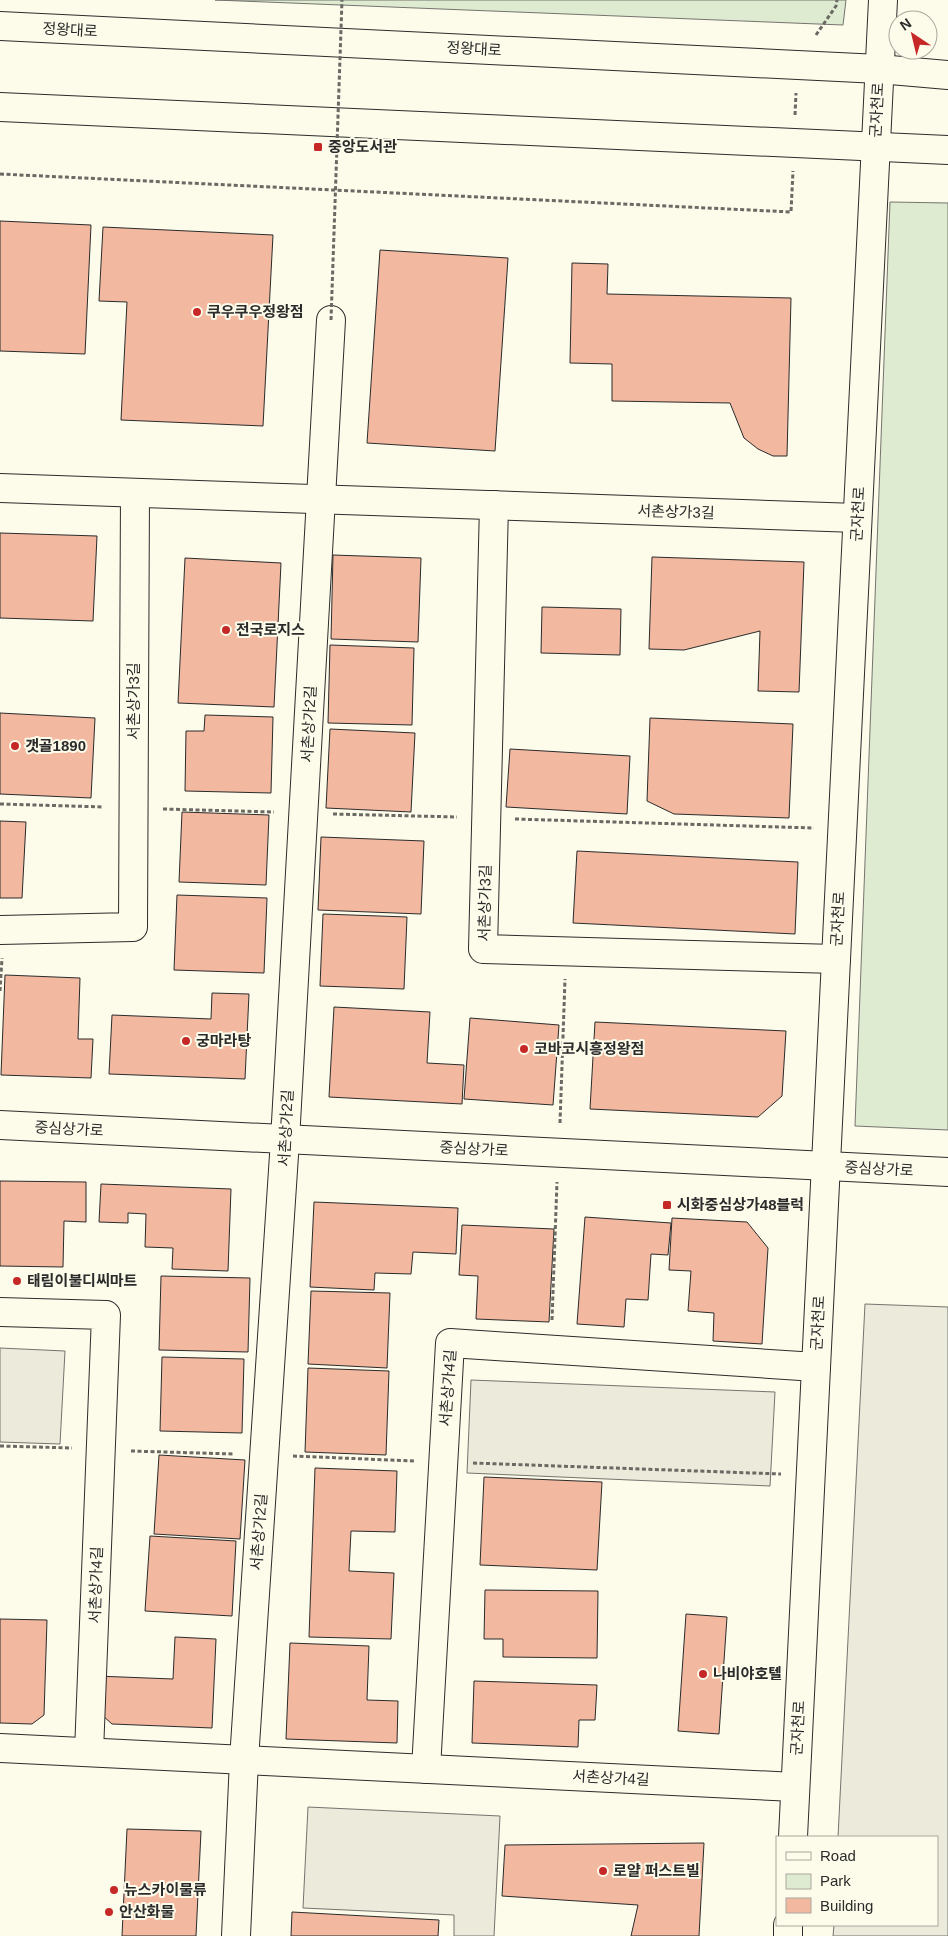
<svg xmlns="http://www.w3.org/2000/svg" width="948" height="1936" font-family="Arial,'Noto Sans KR',sans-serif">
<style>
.green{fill:#deebd1;stroke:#74746e}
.parking{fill:#eceadb;stroke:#74746e}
.building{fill:#f2b8a0;stroke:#2b2b2b}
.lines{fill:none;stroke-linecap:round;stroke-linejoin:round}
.minor-casing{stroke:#2b2b2b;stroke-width:30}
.path{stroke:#6a6964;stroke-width:3;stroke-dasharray:4 2.5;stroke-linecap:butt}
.minor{stroke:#fdfbea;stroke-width:28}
.path-bridge{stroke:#6a6964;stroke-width:3;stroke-dasharray:4 2.5;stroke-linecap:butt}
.poi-dot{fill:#c62828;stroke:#fdfbea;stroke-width:2}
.labels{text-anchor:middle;stroke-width:4;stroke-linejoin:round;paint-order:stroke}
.street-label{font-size:15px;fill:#2b2b2b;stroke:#fdfbea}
.poi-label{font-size:15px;font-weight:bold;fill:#2b2b2b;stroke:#fdfbea;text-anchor:start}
</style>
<rect width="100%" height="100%" fill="#fdfbea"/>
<g class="green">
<polygon points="215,0 846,0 843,25"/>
<polygon points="890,202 948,203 948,1130 855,1126"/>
</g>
<g class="parking">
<polygon points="865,1304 948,1307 948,1936 833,1936 834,1925 937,1925 937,1837 838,1837"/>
<polygon points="0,1348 65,1351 60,1444 0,1442"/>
<polygon points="471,1380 775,1392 770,1486 467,1473"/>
<polygon points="308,1807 500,1816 494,1936 454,1936 454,1915 303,1908"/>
</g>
<g class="building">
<polygon points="0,221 91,225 85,354 0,351"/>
<polygon points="103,227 273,235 263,426 121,420 127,302 99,301"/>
<polygon points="380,250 508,258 495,451 367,443"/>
<polygon points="572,263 608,264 607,294 791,298 787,456 773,456 758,449 744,438 730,403 612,401 612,364 570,363"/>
<polygon points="0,533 97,536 93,621 0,618"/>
<polygon points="333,555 421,558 418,642 331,639"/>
<polygon points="652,557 804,562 799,692 758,691 760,631 684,650 649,649"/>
<polygon points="185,558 281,563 274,707 178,703"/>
<polygon points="542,607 621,609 620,655 541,653"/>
<polygon points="330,645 414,648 412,725 328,723"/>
<polygon points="0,713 95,718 91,798 0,794"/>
<polygon points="205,715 273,717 271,793 185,791 186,731 204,731"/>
<polygon points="650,718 793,724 789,818 674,814 647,801"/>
<polygon points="330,729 415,733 411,812 326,808"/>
<polygon points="510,749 630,756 627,814 506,807"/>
<polygon points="182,812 269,815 266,885 179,882"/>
<polygon points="0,821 26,822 22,898 0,898"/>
<polygon points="321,837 424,841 421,914 318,910"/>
<polygon points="577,851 798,862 795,934 573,923"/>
<polygon points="177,895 267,898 264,973 174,970"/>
<polygon points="323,914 407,917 404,989 320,986"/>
<polygon points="5,975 80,978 78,1039 93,1039 91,1078 1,1075"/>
<polygon points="212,993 249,994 245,1079 109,1074 112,1015 211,1019"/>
<polygon points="334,1007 430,1012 427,1063 464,1065 462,1104 329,1097"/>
<polygon points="470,1018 559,1025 553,1105 464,1099"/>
<polygon points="595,1022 786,1031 782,1096 758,1117 590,1109"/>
<polygon points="0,1181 86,1182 86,1222 64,1221 63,1267 0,1266"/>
<polygon points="101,1184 231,1189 228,1271 172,1269 173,1248 145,1247 146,1214 128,1213 128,1223 99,1222"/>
<polygon points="314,1202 458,1208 456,1254 413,1252 411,1274 375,1273 374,1290 310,1287"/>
<polygon points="585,1217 671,1223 668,1255 651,1254 648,1300 626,1299 624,1327 577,1324"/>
<polygon points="672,1218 747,1222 768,1248 762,1344 713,1341 714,1313 688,1311 691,1271 669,1270"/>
<polygon points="462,1225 554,1229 549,1322 476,1319 478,1276 459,1275"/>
<polygon points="161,1276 250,1278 248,1352 159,1350"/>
<polygon points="311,1291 390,1293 387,1368 308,1364"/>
<polygon points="162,1357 244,1359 242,1433 160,1431"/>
<polygon points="308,1368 389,1371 386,1455 305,1452"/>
<polygon points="159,1455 245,1460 240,1539 154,1534"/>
<polygon points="315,1468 397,1471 395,1532 351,1531 349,1571 394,1573 391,1639 309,1637"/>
<polygon points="484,1477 602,1482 597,1570 480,1565"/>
<polygon points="150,1536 236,1541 232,1616 145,1611"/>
<polygon points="485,1590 598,1591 597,1658 503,1657 503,1639 484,1639"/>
<polygon points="686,1614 727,1617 719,1734 678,1731"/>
<polygon points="0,1619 47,1620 44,1715 32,1724 0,1723"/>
<polygon points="175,1637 216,1639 212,1728 112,1724 94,1708 96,1676 173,1679"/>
<polygon points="290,1643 369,1646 367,1700 398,1701 397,1743 286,1739"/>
<polygon points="474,1681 597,1685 595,1720 579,1720 578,1747 472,1743"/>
<polygon points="127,1829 201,1831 196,1936 122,1936"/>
<polygon points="704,1843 699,1936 631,1936 638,1905 502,1896 505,1845"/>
<polygon points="292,1912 439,1920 438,1936 291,1936"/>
</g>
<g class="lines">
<defs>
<g id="minor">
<polyline points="0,26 879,69 948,75"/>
<polyline points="0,107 948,150"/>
<polyline points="0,488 857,518"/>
<polyline points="494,505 483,949 836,959"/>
<polyline points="0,930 133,927 135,493"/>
<polyline points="0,1125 948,1172"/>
<polyline points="0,1312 106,1315 89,1752"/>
<polyline points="0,1748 795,1787"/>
<polyline points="426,1769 450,1343 816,1367"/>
<polyline points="793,1837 883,0"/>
<polyline points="236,1936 244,1760 285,1140 331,320"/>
<polyline points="788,1936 788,1925"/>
</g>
</defs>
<use href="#minor" class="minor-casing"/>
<g class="path">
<polyline points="816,35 836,6 837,0"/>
<polyline points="795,115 796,93"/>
<polyline points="0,174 791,212 793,171"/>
<polyline points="0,804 104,807"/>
<polyline points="163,809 274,812"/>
<polyline points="333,814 457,817"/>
<polyline points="515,819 814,828"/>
<polyline points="0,991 2,958"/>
<polyline points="560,1123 565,979"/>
<polyline points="552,1320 557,1182"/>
<polyline points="0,1446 72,1448"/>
<polyline points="131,1451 234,1454"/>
<polyline points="293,1456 414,1461"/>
<polyline points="473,1463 781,1474"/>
</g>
<use href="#minor" class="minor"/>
<polyline class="path-bridge" points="331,320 342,0"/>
</g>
<g class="poi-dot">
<rect x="313" y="142" width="10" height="10" rx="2.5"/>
<circle cx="197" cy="312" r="5"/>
<circle cx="226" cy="630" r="5"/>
<circle cx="15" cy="746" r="5"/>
<circle cx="186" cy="1041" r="5"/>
<circle cx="524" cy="1049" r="5"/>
<rect x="662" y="1200" width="10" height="10" rx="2.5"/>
<circle cx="17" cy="1281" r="5"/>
<circle cx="703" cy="1674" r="5"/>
<circle cx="603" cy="1871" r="5"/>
<circle cx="114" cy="1890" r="5"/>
<circle cx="109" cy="1912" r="5"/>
</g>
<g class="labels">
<g class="street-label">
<text transform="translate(70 30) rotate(3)" y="5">정왕대로</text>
<text transform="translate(474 49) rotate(3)" y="5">정왕대로</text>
<text transform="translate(877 110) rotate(-87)" y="5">군자천로</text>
<text transform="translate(676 512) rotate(2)" y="5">서촌상가3길</text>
<text transform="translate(858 514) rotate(-87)" y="5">군자천로</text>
<text transform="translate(134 701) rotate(-90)" y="5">서촌상가3길</text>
<text transform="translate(309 724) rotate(-87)" y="5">서촌상가2길</text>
<text transform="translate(485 903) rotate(-89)" y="5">서촌상가3길</text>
<text transform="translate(838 919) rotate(-87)" y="5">군자천로</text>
<text transform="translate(286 1128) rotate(-87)" y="5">서촌상가2길</text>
<text transform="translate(69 1129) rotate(3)" y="5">중심상가로</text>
<text transform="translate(474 1149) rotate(3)" y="5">중심상가로</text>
<text transform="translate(879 1169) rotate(3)" y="5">중심상가로</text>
<text transform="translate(818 1323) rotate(-87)" y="5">군자천로</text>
<text transform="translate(448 1388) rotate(-86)" y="5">서촌상가4길</text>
<text transform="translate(259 1532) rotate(-86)" y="5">서촌상가2길</text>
<text transform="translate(96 1585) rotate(-88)" y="5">서촌상가4길</text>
<text transform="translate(798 1728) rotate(-87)" y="5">군자천로</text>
<text transform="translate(611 1778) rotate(3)" y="5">서촌상가4길</text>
</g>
<g class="poi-label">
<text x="328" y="152">중앙도서관</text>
<text x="207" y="317">쿠우쿠우정왕점</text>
<text x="236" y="635">전국로지스</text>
<text x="25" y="751">갯골1890</text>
<text x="196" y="1046">궁마라탕</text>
<text x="534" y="1054">코바코시흥정왕점</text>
<text x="677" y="1210">시화중심상가48블럭</text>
<text x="27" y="1286">태림이불디씨마트</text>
<text x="713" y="1679">나비야호텔</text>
<text x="613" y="1876">로얄 퍼스트빌</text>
<text x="124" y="1895">뉴스카이물류</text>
<text x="119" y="1917">안산화물</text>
</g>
</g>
<rect x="776" y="1836" width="162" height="90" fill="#fdfbea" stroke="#a9a89e"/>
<rect x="786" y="1852" width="25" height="8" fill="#fdfbea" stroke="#a9a89e"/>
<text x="820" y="1861" font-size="15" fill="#2b2b2b">Road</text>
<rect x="786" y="1874" width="25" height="15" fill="#deebd1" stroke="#a9a89e"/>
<text x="820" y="1886" font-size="15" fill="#2b2b2b">Park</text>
<rect x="786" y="1898" width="25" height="15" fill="#f2b8a0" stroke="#a9a89e"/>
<text x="820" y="1911" font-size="15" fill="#2b2b2b">Building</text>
<g transform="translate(913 35) rotate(325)"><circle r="24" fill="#fdfbea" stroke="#a9a89e"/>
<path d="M0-4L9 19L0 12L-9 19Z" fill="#c62828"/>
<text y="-8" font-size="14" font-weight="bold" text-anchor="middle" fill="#2b2b2b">N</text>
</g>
</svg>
